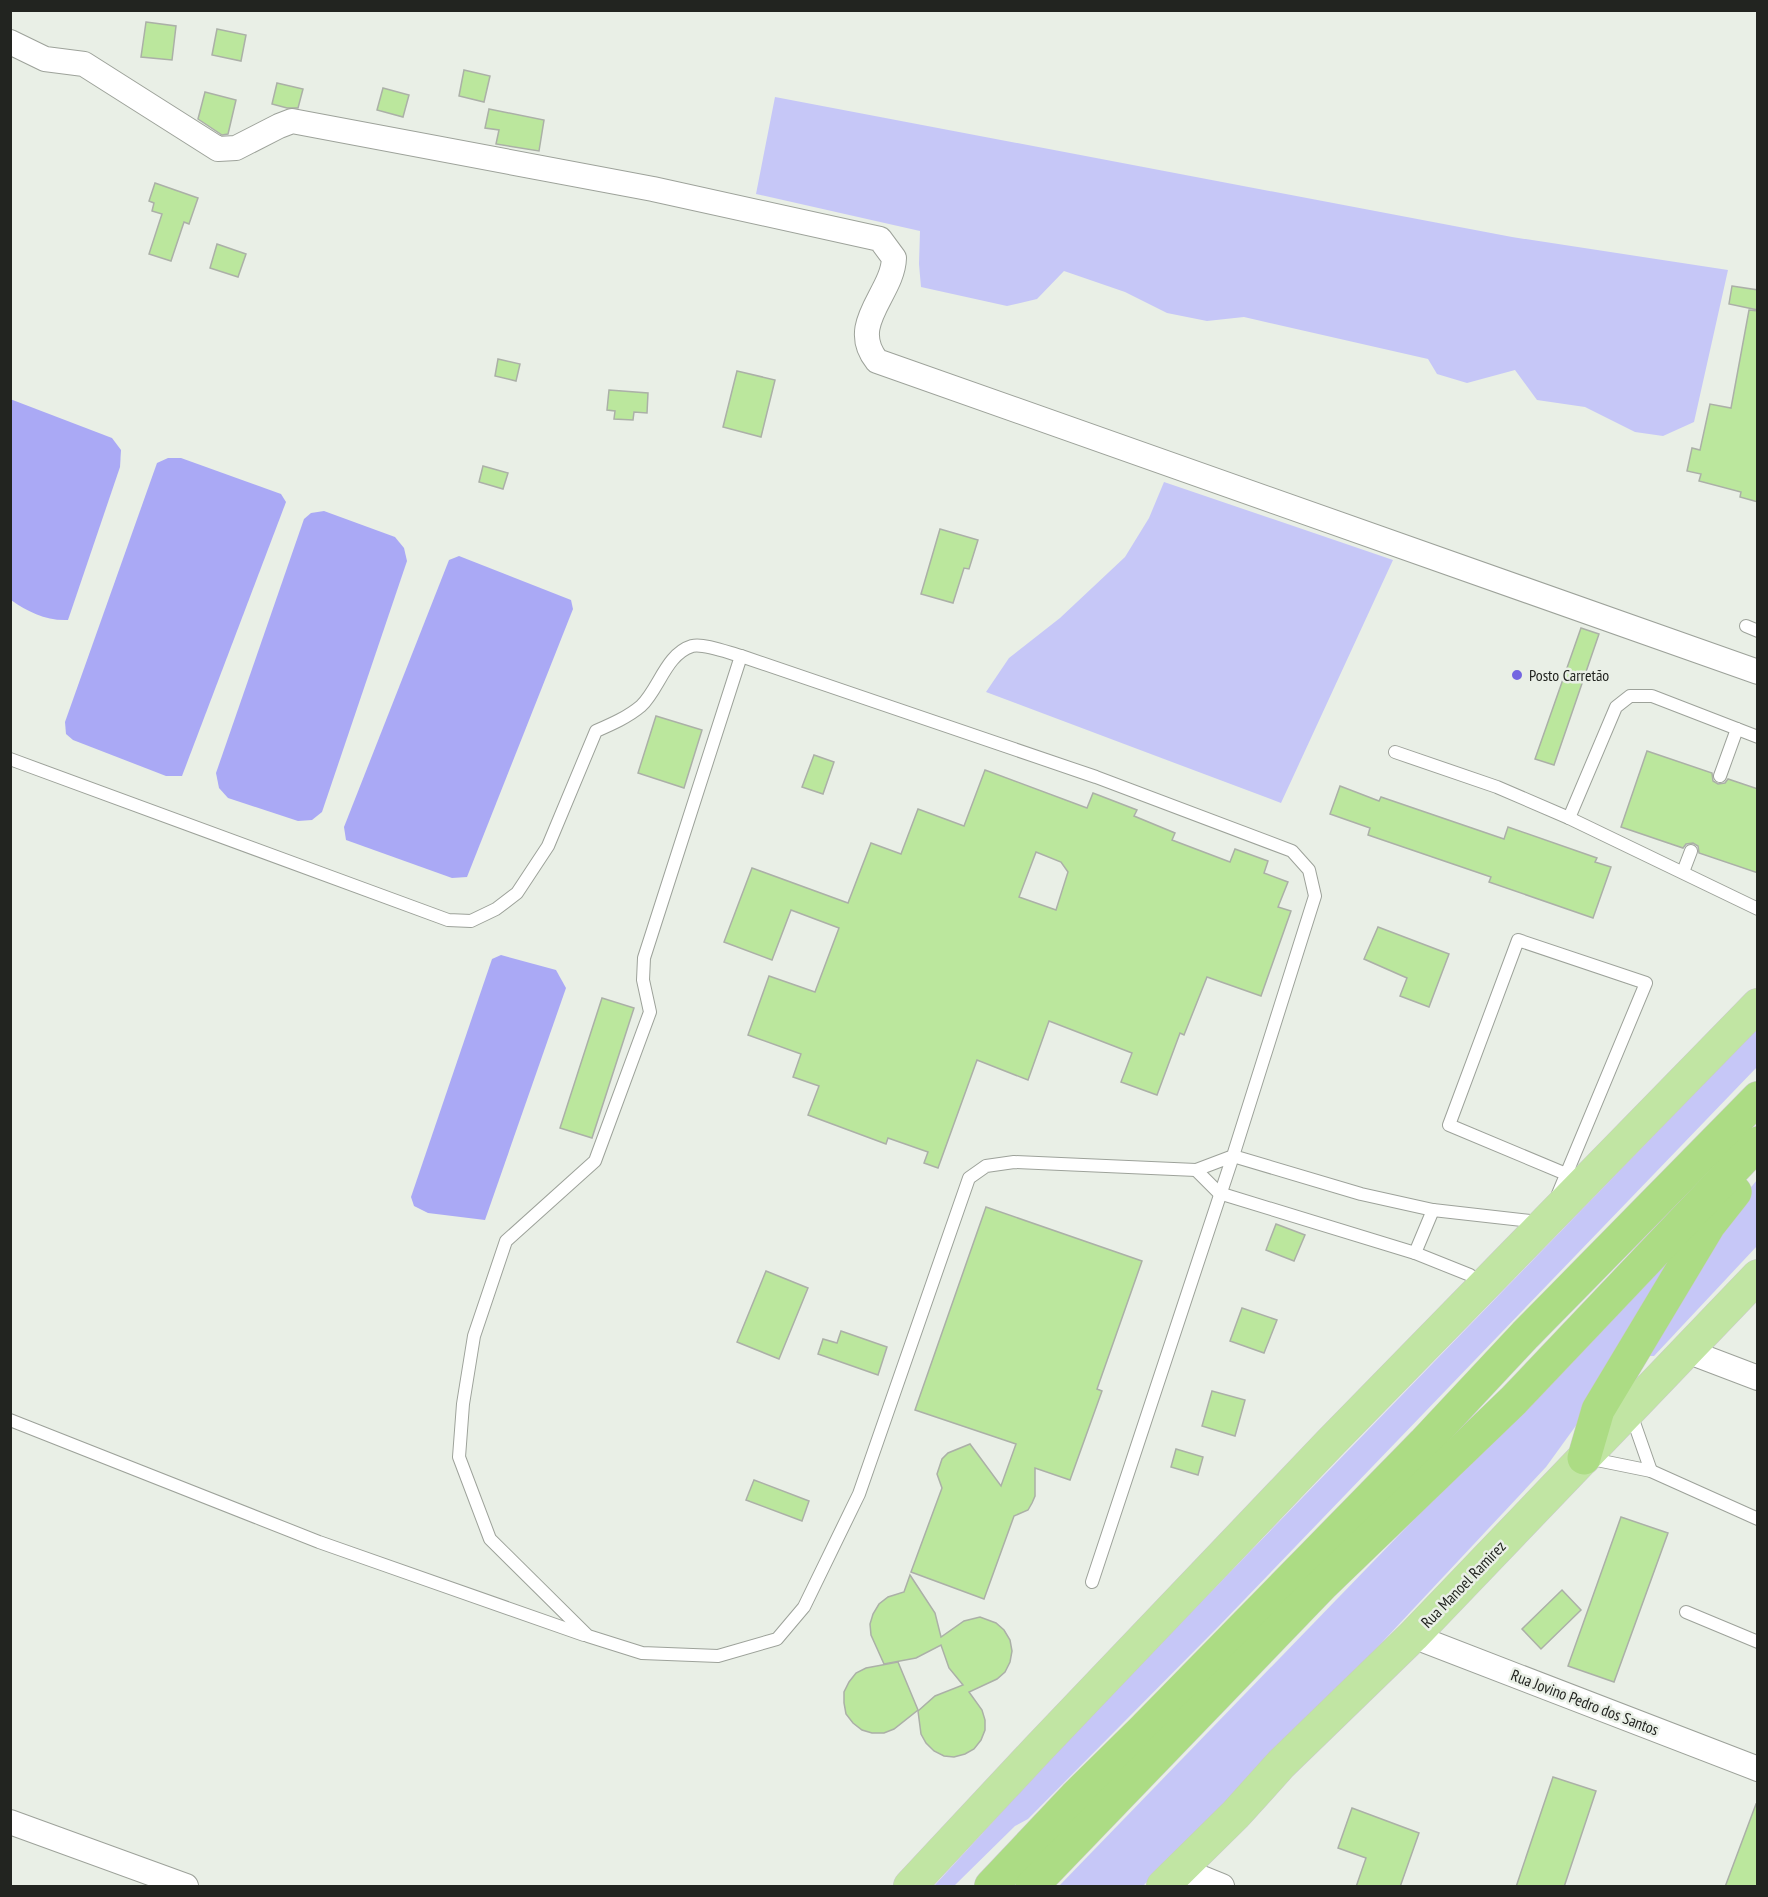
<svg xmlns="http://www.w3.org/2000/svg" width="1768" height="1897" font-family="'PT Sans Narrow',sans-serif">
<style>
.green{fill:#c6c7f7}
.water{fill:#aaa9f5}
.building{fill:#bbe79d;stroke:#abb0a7;stroke-width:1.5;fill-rule:evenodd}
.lines{fill:none;stroke-linecap:round;stroke-linejoin:round}
.service-casing{stroke:#9da29a;stroke-width:14}
.minor-casing{stroke:#9da29a;stroke-width:26}
.primary-casing{stroke:#cacac9;stroke-width:34}
.trunk-casing{stroke:#cacac9;stroke-width:34}
.service{stroke:#fff;stroke-width:12}
.minor{stroke:#fff;stroke-width:24}
.primary{stroke:#c1e5a3;stroke-width:33}
.trunk{stroke:#acdc84;stroke-width:33}
.poi-dot{fill:#7466e1;stroke:#e9efe6;stroke-width:2}
.labels{text-anchor:middle;stroke-width:5;stroke-linejoin:round;paint-order:stroke}
.poi-label{font-size:16px;fill:#222420;stroke:#e9efe6;text-anchor:start}
.street-label{font-size:16px;fill:#222420;stroke:#e9efe6}
</style>
<rect width="100%" height="100%" fill="#e9efe6"/>
<g class="green">
<polygon points="775,97 1512,237 1728,270 1694,422 1663,436 1635,432 1585,407 1537,400 1515,370 1467,383 1437,374 1428,359 1244,317 1207,321 1167,313 1125,292 1064,271 1037,299 1007,306 921,287 919,264 920,231 756,194"/>
<polygon points="1164,482 1393,560 1281,803 986,692 1009,658 1060,618 1125,557 1149,518"/>
<polygon points="1757,1029 1757,1067 1219,1626 1028,1819 1015,1826 954,1886 934,1886 1000,1814 1011,1798"/>
<polygon points="1757,1180 1757,1246 1654,1356 1648,1356 1738,1203"/>
<polygon points="1675,1250 1588,1409 1546,1467 1373,1652 1143,1886 1059,1886"/>
</g>
<g class="water">
<path d="M10 399 112 438 121 450 120 467 68 620C46 621 28 612 11 600Z"/>
<polygon points="168,458 181,458 281,494 286,502 182,776 166,776 73,740 66,734 65,722 157,463"/>
<polygon points="324,511 395,537 404,548 407,561 322,812 312,820 298,821 228,798 219,788 216,773 304,519 311,513"/>
<polygon points="459,556 571,600 573,609 467,877 452,878 346,840 344,827 449,560"/>
<polygon points="501,955 556,970 566,988 485,1220 428,1213 414,1206 411,1197 492,959"/>
</g>
<g class="building">
<polygon points="146,22 176,26 172,60 141,57"/>
<polygon points="217,29 246,35 241,61 212,55"/>
<polygon points="464,70 490,76 484,102 459,96"/>
<polygon points="277,83 303,89 298,108 287,108 272,104"/>
<polygon points="383,88 409,95 403,117 377,110"/>
<polygon points="205,92 236,100 228,134 222,135 198,119"/>
<polygon points="489,109 544,120 539,151 496,144 499,130 485,128"/>
<polygon points="155,183 198,198 189,224 184,222 171,261 149,254 162,214 152,211 154,203 149,201"/>
<polygon points="217,244 246,254 238,277 210,268"/>
<polygon points="1732,286 1758,290 1758,310 1729,304"/>
<polygon points="1749,310 1758,311 1758,502 1740,497 1741,492 1699,481 1701,474 1687,471 1692,448 1700,450 1710,404 1731,408"/>
<polygon points="498,359 520,364 516,381 495,376"/>
<polygon points="737,371 775,380 761,437 723,427"/>
<polygon points="609,390 648,393 647,413 634,412 633,420 614,419 615,411 607,410"/>
<polygon points="483,466 508,473 503,489 479,482"/>
<polygon points="940,529 978,540 969,569 964,568 953,603 921,594"/>
<polygon points="1581,628 1599,634 1554,765 1535,759"/>
<polygon points="656,716 702,730 684,788 638,773"/>
<polygon points="1647,751 1712,773 1713,781 1718,784 1725,783 1728,779 1758,789 1758,873 1699,853 1698,846 1693,843 1686,844 1683,848 1621,827"/>
<polygon points="814,755 834,762 823,794 802,787"/>
<path d="M985 770 1087 808 1093 793 1137 810 1134 816 1175 833 1172 840 1230 862 1235 849 1268 861 1264 873 1288 882 1278 907 1291 911 1261 996 1207 977 1184 1035 1180 1033 1157 1095 1121 1082 1132 1053 1049 1021 1028 1080 977 1060 938 1168 924 1163 928 1152 888 1138 886 1144 808 1115 819 1086 793 1077 801 1054 748 1035 769 976 815 992 839 928 791 910 772 960 724 942 752 868 848 903 871 843 901 854 918 809 964 826ZM1036 852 1061 862 1068 872 1056 910 1019 897Z"/>
<polygon points="1340,786 1379,801 1381,797 1504,839 1508,827 1597,858 1595,862 1611,867 1593,918 1489,882 1491,877 1368,835 1370,828 1330,814"/>
<polygon points="1378,927 1449,954 1429,1007 1400,996 1407,978 1364,959"/>
<polygon points="602,998 634,1008 592,1138 560,1128"/>
<polygon points="986,1207 1142,1261 1097,1389 1102,1391 1070,1480 1035,1468 1035,1496 1032,1503 1028,1510 1014,1516 984,1599 911,1572 942,1488 937,1474 942,1459 948,1453 970,1444 1001,1486 1016,1444 915,1410"/>
<polygon points="1276,1224 1305,1235 1294,1261 1266,1250"/>
<polygon points="766,1271 808,1288 779,1359 737,1342"/>
<polygon points="1242,1308 1277,1320 1264,1353 1230,1341"/>
<polygon points="841,1331 887,1347 878,1375 818,1354 823,1339 837,1343"/>
<polygon points="1212,1391 1245,1400 1235,1436 1202,1426"/>
<polygon points="1176,1449 1203,1457 1198,1475 1171,1467"/>
<polygon points="754,1480 809,1501 802,1521 746,1500"/>
<polygon points="1621,1517 1668,1533 1614,1682 1568,1666"/>
<polygon points="910,1575 935,1613 941,1637 964,1621 980,1617 996,1623 1004,1630 1010,1640 1012,1651 1010,1662 1005,1672 997,1679 969,1692 982,1710 985,1720 985,1730 981,1740 974,1749 965,1754 954,1757 944,1756 934,1751 926,1743 921,1734 918,1711 935,1696 963,1685 949,1668 941,1645 916,1658 884,1664 871,1635 870,1624 873,1614 879,1604 888,1597 904,1592"/>
<polygon points="1562,1590 1581,1610 1541,1649 1522,1629"/>
<polygon points="898,1662 918,1710 894,1729 884,1733 872,1733 862,1730 853,1723 846,1714 844,1703 844,1692 849,1682 856,1673 866,1668"/>
<polygon points="1553,1777 1596,1791 1564,1887 1516,1887"/>
<polygon points="1756,1804 1758,1805 1758,1887 1725,1887"/>
<polygon points="1352,1808 1419,1833 1400,1887 1356,1887 1366,1858 1338,1848"/>
</g>
<g class="lines">
<defs>
<g id="service">
<polyline points="1746,626 1758,631"/>
<polyline points="1758,737 1652,696 1630,696 1616,707 1569,818 1758,909"/>
<polyline points="1395,752 1497,787 1569,818"/>
<path d="M10 759 448 920 471 921 496 909 517 893 548 846 596 731C612 724 628 717 641 706 659 689 666 654 692 646 704 643 729 653 741 656"/>
<polyline points="1720,776 1737,729"/>
<polyline points="1683,872 1691,851"/>
<polyline points="1196,1170 1219,1193 1415,1253 1470,1275 1480,1286"/>
<polyline points="1558,1194 1646,983 1518,940 1449,1125 1566,1174"/>
<polyline points="1415,1253 1433,1210"/>
<polyline points="1630,1411 1651,1471"/>
<polyline points="10,1420 319,1542 584,1635"/>
<polyline points="1587,1458 1651,1471 1758,1519"/>
<polyline points="1092,1582 1233,1156 1315,896 1309,870 1292,851 1096,777 741,656 644,958 643,980 650,1012 595,1161 506,1241 474,1336 463,1404 459,1457 490,1539 588,1636 642,1653 718,1656 777,1639 804,1607 859,1494 969,1178 986,1166 1014,1162 1196,1170 1233,1156 1361,1194 1433,1210 1539,1222"/>
<polyline points="1686,1612 1758,1642"/>
</g>
<g id="minor">
<path d="M10 42 45 59 84 64 218 149 236 148 279 126 292 121 653 189 880 239 894 258C893 294 847 324 877 361L1758 672"/>
<polyline points="1687,1351 1758,1378"/>
<polyline points="1413,1636 1758,1769"/>
<polyline points="10,1822 186,1886"/>
<polyline points="1180,1869 1222,1886"/>
</g>
<g id="primary">
<polyline points="910,1886 1038,1749 1329,1444 1758,1005"/>
<polyline points="1163,1886 1236,1814 1281,1764 1413,1636 1758,1276"/>
</g>
<g id="trunk">
<polyline points="1584,1458 1598,1410 1709,1225 1735,1192"/>
<polyline points="991,1886 1077,1795 1143,1730 1424,1443 1525,1335 1758,1098"/>
<polyline points="1032,1886 1323,1584 1514,1400 1758,1143"/>
</g>
</defs>
<use href="#service" class="service-casing"/>
<use href="#minor" class="minor-casing"/>
<use href="#primary" class="primary-casing"/>
<use href="#trunk" class="trunk-casing"/>
<use href="#service" class="service"/>
<use href="#minor" class="minor"/>
<use href="#primary" class="primary"/>
<use href="#trunk" class="trunk"/>
</g>
<circle class="poi-dot" cx="1517" cy="675" r="6"/>
<g class="labels">
<g class="poi-label">
<text x="1529" y="681">Posto Carretão</text>
</g>
<g class="street-label">
<text transform="translate(1463 1584) rotate(-46)" y="6">Rua Manoel Ramirez</text>
<text transform="translate(1585 1702) rotate(21)" y="6">Rua Jovino Pedro dos Santos</text>
</g>
</g>
<rect width="1768" height="1897" fill="none" stroke="#222420" stroke-width="24"/>
</svg>
